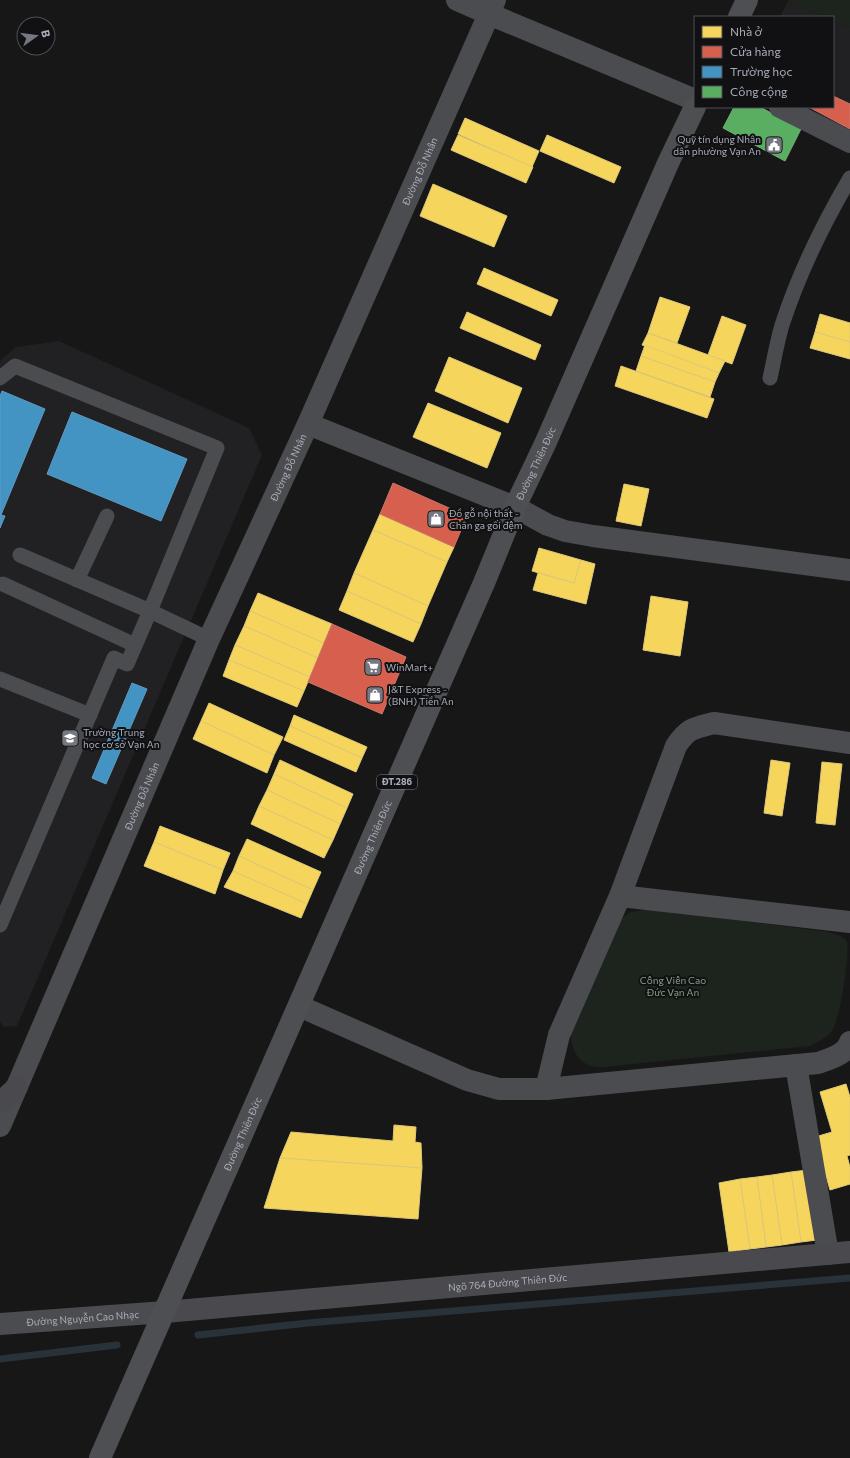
<svg xmlns="http://www.w3.org/2000/svg" width="850" height="1458" font-family="Commissioner,sans-serif">
<style>
.built{fill:#212123}
.green{fill:#1d241e}
.homes{fill:#f6d55c;stroke:#dfc978}
.shops{fill:#d6604d;stroke:#c8776d}
.schools{fill:#4393c3;stroke:#619bc0}
.public{fill:#5aae61;stroke:#71ae7b}
.lines{fill:none;stroke-linecap:round;stroke-linejoin:round}
.stream{stroke:#2a3239;stroke-width:7}
.lane{stroke:#4b4c50;stroke-width:15}
.street{stroke:#4b4c50;stroke-width:22}
.secondary{stroke:#4a4a4e;stroke-width:22}
.primary{stroke:#4d4f52;stroke-width:22}
.labels{text-anchor:middle;stroke-width:4;stroke-linejoin:round;paint-order:stroke}
.shield{fill:#111113;stroke:#7b7e86;stroke-width:1}
.shield-label{font-size:9px;font-weight:bold;fill:#a8adb8}
.poi-label{font-size:10px;fill:#a8adb8;stroke:#111113;text-anchor:start}
.street-label{font-size:10px;fill:#a8adb8;stroke:#111113}
.park-label{font-size:10px;fill:#7fa381;stroke:#111113}
</style>
<rect width="100%" height="100%" fill="#171717"/>
<g class="built">
<polygon points="788,1 826,17 780,17"/>
<polygon points="833,20 850,27 850,132 796,107 833,107"/>
<polygon points="59,341 249,428 262,455 17,1026 4,1027 0,1022 0,361 16,347"/>
</g>
<g class="green">
<polygon points="789,0 850,0 850,27 833,20 833,17 826,17 788,1"/>
<path d="M652 909 828 932C834 934 844 936 847 942 850 953 840 1020 832 1031 827 1038 817 1042 809 1046L604 1067C583 1069 571 1054 571 1034L620 920 630 912Z"/>
</g>
<g class="homes">
<polygon points="465,118 539,151 532,167 458,134"/>
<polygon points="458,135 533,167 526,183 451,150"/>
<polygon points="547,135 621,167 614,183 540,151"/>
<polygon points="433,184 507,216 494,247 420,216"/>
<polygon points="484,268 558,300 551,316 477,284"/>
<polygon points="660,297 690,307 677,343 648,333"/>
<polygon points="467,312 541,345 535,360 460,328"/>
<polygon points="820,314 850,323 850,342 815,332"/>
<polygon points="722,316 746,325 732,364 708,355"/>
<polygon points="815,332 850,342 850,359 810,348"/>
<polygon points="648,333 725,361 719,373 642,345"/>
<polygon points="645,345 719,373 715,382 641,356"/>
<polygon points="641,356 715,382 710,397 636,371"/>
<polygon points="449,357 522,388 508,423 435,391"/>
<polygon points="621,366 714,399 707,418 615,386"/>
<polygon points="428,403 501,433 487,468 413,437"/>
<polygon points="624,484 649,489 641,526 616,521"/>
<polygon points="380,514 454,547 447,562 373,530"/>
<polygon points="373,530 447,562 428,606 354,573"/>
<polygon points="539,548 581,560 574,583 532,571"/>
<polygon points="581,560 595,564 586,604 533,590 538,573 574,583"/>
<polygon points="354,573 428,606 421,624 347,591"/>
<polygon points="347,591 421,624 413,642 339,610"/>
<polygon points="258,593 332,624 324,643 250,611"/>
<polygon points="651,596 688,602 680,656 643,650"/>
<polygon points="250,611 324,643 318,658 244,626"/>
<polygon points="244,626 318,658 310,677 235,645"/>
<polygon points="235,645 310,677 304,691 229,660"/>
<polygon points="229,660 304,691 297,707 223,676"/>
<polygon points="209,703 283,737 274,755 201,721"/>
<polygon points="294,715 367,747 362,758 290,726"/>
<polygon points="201,721 274,755 267,773 193,739"/>
<polygon points="290,726 362,758 356,772 284,740"/>
<polygon points="280,760 353,794 347,808 274,774"/>
<polygon points="771,760 790,763 782,816 764,813"/>
<polygon points="822,762 842,764 835,825 816,823"/>
<polygon points="274,774 347,808 340,824 267,790"/>
<polygon points="267,790 340,824 333,840 259,806"/>
<polygon points="259,806 333,840 324,858 251,824"/>
<polygon points="160,826 230,853 223,870 154,842"/>
<polygon points="247,839 321,872 313,890 239,856"/>
<polygon points="154,842 223,870 215,894 144,866"/>
<polygon points="239,856 313,890 307,904 233,871"/>
<polygon points="233,871 307,904 301,918 224,887"/>
<polygon points="846,1084 850,1097 850,1155 847,1156 850,1167 850,1184 830,1190 815,1137 832,1132 820,1092"/>
<polygon points="394,1125 416,1127 415,1142 421,1143 422,1168 280,1158 291,1132 393,1141"/>
<polygon points="280,1158 422,1168 418,1219 264,1208"/>
<polygon points="807,1170 817,1240 801,1242 791,1172"/>
<polygon points="791,1172 801,1242 782,1245 772,1175"/>
<polygon points="772,1175 782,1245 766,1247 757,1177"/>
<polygon points="757,1177 766,1247 750,1249 740,1179"/>
<polygon points="740,1179 750,1249 729,1252 719,1183"/>
</g>
<g class="shops">
<polygon points="833,96 850,104 850,129 809,107 833,107"/>
<polygon points="393,483 467,516 454,547 380,514"/>
<polygon points="332,624 406,657 382,714 308,682"/>
</g>
<g class="schools">
<polygon points="2,391 45,409 1,515 5,516 0,528 0,396"/>
<polygon points="72,412 187,459 161,521 47,474"/>
<polygon points="132,683 147,689 106,784 92,778"/>
</g>
<polygon class="public" points="734,107 760,107 801,129 785,161 723,128"/>
<g class="lines">
<g class="stream">
<polyline points="198,1335 308,1323 850,1278"/>
<polyline points="0,1359 117,1345"/>
</g>
<g class="lane">
<polyline points="0,378 15,366 217,448 150,611 209,639"/>
<path d="M770 378C774 360 777 342 782 325 799 273 823 224 850 178"/>
<polyline points="77,580 107,516"/>
<polyline points="3,584 135,645"/>
<polyline points="0,679 90,715"/>
<polyline points="0,925 114,658 127,664 150,611 20,555"/>
</g>
<g class="street">
<polyline points="457,0 489,14 495,0"/>
<polyline points="780,107 850,142"/>
<polyline points="308,424 515,507 548,525 565,531 593,536 850,570"/>
<polyline points="620,896 850,922"/>
<path d="M299 1006 467 1080 499 1089H546L818 1063C829 1059 846 1055 850 1042"/>
<polyline points="796,1065 828,1254"/>
<path d="M546 1089 559 1035 620 896 676 746C688 728 694 728 714 723L850 743"/>
<path id="s1" d="M0 1126 209 639 308 424 489 14 695 100"/>
<path id="s2" d="M0 1324 165 1312"/>
</g>
<g class="secondary">
<polyline points="0,1103 17,1087"/>
<path id="s3" d="M165 1312 850 1252"/>
</g>
<g class="primary">
<polyline points="739,17 747,0"/>
<path id="s4" d="M100 1458 484 583 515 507 545 444 669 161 695 107"/>
</g>
</g>
<defs>
<symbol id="civic-square" viewBox="-11 -11 22 22"><rect x="-9" y="-9" width="18" height="18" rx="4" fill="#757880" stroke="#111113"/><path d="M-.6-6.5H3V-4.5H.6V-3L4-1V1h2V6H-6V1h2V-1L-.6-3ZM-1.2 2.5V6h2.4V2.5Z" fill="#fff"/></symbol>
<symbol id="shop-square" viewBox="-11 -11 22 22"><rect x="-9" y="-9" width="18" height="18" rx="4" fill="#757880" stroke="#111113"/><path d="M-5-2.5h2.3a2.7 3.5 0 0 1 5.4 0H5L5.5 6h-11ZM-1.5-2.5h3a1.5 2.3 0 0 0-3 0Z" fill="#fff"/></symbol>
<symbol id="supermarket-square" viewBox="-11 -11 22 22"><rect x="-9" y="-9" width="18" height="18" rx="4" fill="#757880" stroke="#111113"/><path d="M-6-5.5h2.5l.6 2H6L4.5 2H-2.5L-4.4-4H-6ZM-1.5 3.2a1.3 1.3 0 1 0 .1 0ZM3 3.2a1.3 1.3 0 1 0 .1 0Z" fill="#fff"/></symbol>
<symbol id="school-square" viewBox="-11 -11 22 22"><rect x="-9" y="-9" width="18" height="18" rx="4" fill="#757880" stroke="#111113"/><path d="M0-5L7-2L0 1L-7-2ZM-4 1L0 2.5L4 1V4Q0 6-4 4Z" fill="#fff"/></symbol>
</defs>
<g fill-rule="evenodd">
<use href="#civic-square" x="764" y="135" width="20" height="20"/>
<use href="#shop-square" x="426" y="509" width="20" height="20"/>
<use href="#supermarket-square" x="363" y="657" width="20" height="20"/>
<use href="#shop-square" x="365" y="685" width="20" height="20"/>
<use href="#school-square" x="60" y="728" width="20" height="20"/>
</g>
<g class="labels">
<rect class="shield" x="377" y="775" width="40" height="14" rx="3"/>
<g class="shield-label">
<text x="397" y="785">ĐT.286</text>
</g>
<g class="poi-label">
<text x="761" y="143" text-anchor="end">Quỹ tín dụng Nhân<tspan x="761" dy="12">dân phường Vạn An</tspan></text>
<text x="449" y="517">Đồ gỗ nội thất -<tspan x="449" dy="12">Chăn ga gối đệm</tspan></text>
<text x="386" y="671">WinMart+</text>
<text x="388" y="693">J&amp;T Express -<tspan x="388" dy="12">(BNH) Tiền An</tspan></text>
<text x="83" y="736">Trường Trung<tspan x="83" dy="12">học cơ sở Vạn An</tspan></text>
</g>
<g class="street-label">
<text dy="4" stroke="none"><textPath href="#s1" startOffset="1043">Đường Đỗ Nhân</textPath></text>
<text dy="4" stroke="none"><textPath href="#s4" startOffset="1086">Đường Thiên Đức</textPath></text>
<text dy="4" stroke="none"><textPath href="#s1" startOffset="719">Đường Đỗ Nhân</textPath></text>
<text dy="4" stroke="none"><textPath href="#s1" startOffset="359">Đường Đỗ Nhân</textPath></text>
<text dy="4" stroke="none"><textPath href="#s4" startOffset="678">Đường Thiên Đức</textPath></text>
<text dy="4" stroke="none"><textPath href="#s4" startOffset="354">Đường Thiên Đức</textPath></text>
<text dy="4" stroke="none"><textPath href="#s3" startOffset="344">Ngõ 764 Đường Thiên Đức</textPath></text>
<text dy="4" stroke="none"><textPath href="#s2" startOffset="83">Đường Nguyễn Cao Nhạc</textPath></text>
</g>
<g class="park-label">
<text x="673" y="984">Công Viên Cao<tspan x="673" dy="12">Đức Vạn An</tspan></text>
</g>
</g>
<rect x="694" y="16" width="140" height="92" fill="#111113" stroke="#4d4f55"/>
<rect x="702" y="26" width="20" height="12" fill="#f6d55c" stroke="#4d4f55"/>
<text x="730" y="36" font-size="12" fill="#a8adb8">Nhà ở</text>
<rect x="702" y="46" width="20" height="12" fill="#d6604d" stroke="#4d4f55"/>
<text x="730" y="56" font-size="12" fill="#a8adb8">Cửa hàng</text>
<rect x="702" y="66" width="20" height="12" fill="#4393c3" stroke="#4d4f55"/>
<text x="730" y="76" font-size="12" fill="#a8adb8">Trường học</text>
<rect x="702" y="86" width="20" height="12" fill="#5aae61" stroke="#4d4f55"/>
<text x="730" y="96" font-size="12" fill="#a8adb8">Công cộng</text>
<g transform="translate(36 36) rotate(76)"><circle r="19" fill="#111113" stroke="#4d4f55"/>
<path d="M0-3L7 15L0 10L-7 15Z" fill="#757880"/>
<text y="-6" font-size="11" font-weight="bold" text-anchor="middle" fill="#a8adb8">B</text>
</g>
</svg>
